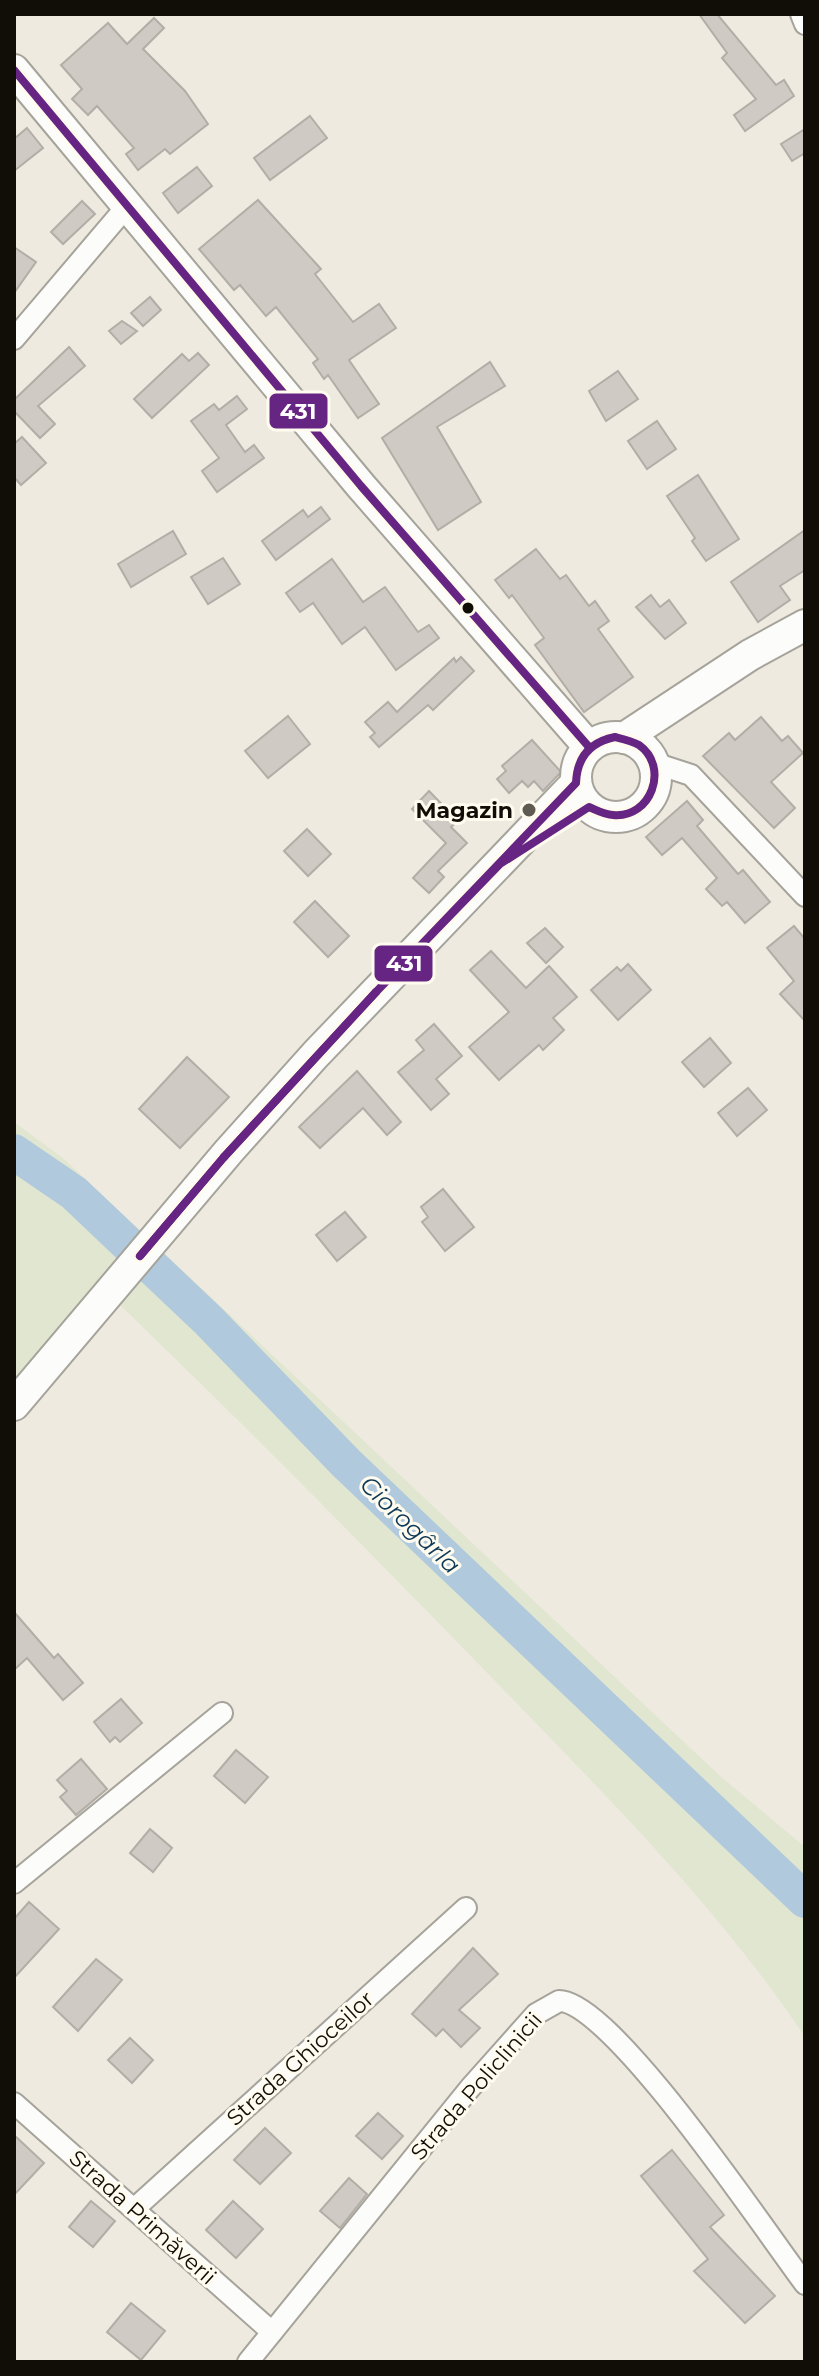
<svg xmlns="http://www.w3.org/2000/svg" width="819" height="2376" font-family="Montserrat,sans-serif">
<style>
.green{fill:#e1e6d0}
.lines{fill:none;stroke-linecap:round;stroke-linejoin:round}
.river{stroke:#b0c9dc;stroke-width:36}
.building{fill:#d0cac4;stroke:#b3ada7;stroke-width:2}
.minor-casing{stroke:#a6a39b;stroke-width:24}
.secondary-casing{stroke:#a6a39b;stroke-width:34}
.minor{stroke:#fcfcfa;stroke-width:20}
.secondary{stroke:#fcfcfa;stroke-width:30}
.bus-1-casing{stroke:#fffbef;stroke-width:14}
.bus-1{stroke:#662483;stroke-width:8}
.bus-dot{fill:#100e07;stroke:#fffbef;stroke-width:3}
.poi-dot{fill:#5e5b53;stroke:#fffbef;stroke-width:3}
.labels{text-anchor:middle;stroke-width:6;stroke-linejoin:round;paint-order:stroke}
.poi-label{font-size:22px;font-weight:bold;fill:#100e07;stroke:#fffbef;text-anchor:end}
.street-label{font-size:22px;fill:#100e07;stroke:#fffbef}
.water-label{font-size:24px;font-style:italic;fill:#0c3958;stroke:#fffbef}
.line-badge{stroke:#fffbef;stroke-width:3}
.badge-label{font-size:22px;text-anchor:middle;font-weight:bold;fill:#fff}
</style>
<rect width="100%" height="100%" fill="#eeeae0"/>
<path class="green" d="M14 1122 64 1159 719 1775 805 1847V2037C718 1907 607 1797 499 1685 367 1549 233 1413 96 1282L14 1381Z"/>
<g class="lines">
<polyline class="river" points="14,1152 74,1193 209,1321 346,1463 805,1900"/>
</g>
<g class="building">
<polygon points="699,14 717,14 776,85 784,80 794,96 745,131 734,115 756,99 722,58 727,53"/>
<polygon points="154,18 164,28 143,49 185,91 208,124 170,154 165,149 138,170 126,154 134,148 97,106 88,115 72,99 82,89 61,65 108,23 127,44"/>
<polygon points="310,116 327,138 270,180 254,158"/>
<polygon points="27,128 43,148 14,171 14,139"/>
<polygon points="805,129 805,153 792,161 781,144"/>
<polygon points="197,167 212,186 178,213 163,193"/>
<polygon points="258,200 321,269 315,274 353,322 379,304 396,328 349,360 379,404 358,418 328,375 324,379 313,363 318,359 276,307 266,316 240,285 234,290 199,249"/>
<polygon points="82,201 95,214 63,244 51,232"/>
<polygon points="14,247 36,262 14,293"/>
<polygon points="150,297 161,310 143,326 131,313"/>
<polygon points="122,321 137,331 121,344 109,331"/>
<polygon points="69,347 85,366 38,406 55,424 40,438 14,411 14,400"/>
<polygon points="198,353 209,365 152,418 134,399 182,354 189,361"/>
<polygon points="490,362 505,386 437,427 481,502 438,530 382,438"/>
<polygon points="618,371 638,399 606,421 589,391"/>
<polygon points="237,396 247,409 226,425 245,452 254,445 264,458 217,492 202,471 219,458 191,421 214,404 219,410"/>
<polygon points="657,421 676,449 647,469 628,441"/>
<polygon points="22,437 46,463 21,485 14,477 14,444"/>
<polygon points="698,475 739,539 706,561 692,541 695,538 667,496"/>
<polygon points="321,507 330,519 276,560 262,541 303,510 308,517"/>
<polygon points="805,530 805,570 780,586 790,600 758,622 731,582"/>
<polygon points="173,531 186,554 131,587 118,564"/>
<polygon points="536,549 560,579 566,575 589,606 595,601 609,621 598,629 633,677 584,712 535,645 544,638 512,595 509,598 495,580"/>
<polygon points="223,558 240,584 208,604 191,577"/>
<polygon points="332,559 363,602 385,587 418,632 429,625 439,638 396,670 365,627 342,644 313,603 300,612 286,593"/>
<polygon points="651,595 660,607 669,600 686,623 665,639 636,607"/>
<polygon points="461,657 474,671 433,710 428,705 379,747 370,737 375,733 365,722 388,702 397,712 454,658 456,662"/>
<polygon points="288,716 310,744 268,778 245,751"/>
<polygon points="761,717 782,741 788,736 803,753 771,782 795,808 774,828 703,756 729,733 735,740"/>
<polygon points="532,740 561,772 543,791 534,781 528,787 522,781 509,793 497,779 506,771 502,766"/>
<polygon points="429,791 458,821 451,827 467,843 438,871 444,877 429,893 413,878 446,843 412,809"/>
<polygon points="687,801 703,820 697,826 738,874 743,870 770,902 745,923 727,902 722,906 706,889 717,878 682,838 662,855 646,837"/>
<polygon points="307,829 331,854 308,876 284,851"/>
<polygon points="315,901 349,936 328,957 294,922"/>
<polygon points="794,926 805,939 805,1021 780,994 794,981 767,948"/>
<polygon points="545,928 563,947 546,963 527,943"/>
<polygon points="491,951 526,988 549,966 577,997 553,1018 564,1030 543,1050 539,1045 499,1080 469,1047 509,1012 470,970"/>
<polygon points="628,964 651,990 618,1020 591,990 617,967 621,971"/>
<polygon points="434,1024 462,1056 436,1079 449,1094 431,1110 398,1072 424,1050 416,1040"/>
<polygon points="710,1038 731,1063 704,1087 682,1062"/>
<polygon points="187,1057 229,1097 180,1148 139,1109"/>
<polygon points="357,1071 401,1122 387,1135 363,1108 320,1148 299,1127"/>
<polygon points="748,1088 767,1110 737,1136 718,1113"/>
<polygon points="443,1189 474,1227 445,1251 422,1222 428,1217 421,1207"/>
<polygon points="345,1212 366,1237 337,1261 316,1235"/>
<polygon points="14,1612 54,1658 58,1654 83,1683 63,1700 27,1658 14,1670"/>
<polygon points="121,1699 142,1723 120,1742 115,1737 110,1742 94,1722"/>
<polygon points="236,1750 268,1777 245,1803 214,1776"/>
<polygon points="81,1759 107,1789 76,1815 60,1797 67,1791 57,1780"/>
<polygon points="150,1829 172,1848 153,1872 130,1853"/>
<polygon points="29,1902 59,1929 14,1978 14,1919"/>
<polygon points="473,1948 498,1974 459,2010 480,2028 461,2047 443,2029 436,2036 412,2014"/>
<polygon points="96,1959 122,1980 78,2031 53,2007"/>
<polygon points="130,2038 153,2060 132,2083 108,2060"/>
<polygon points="378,2113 403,2136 382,2159 356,2136"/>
<polygon points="265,2128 291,2153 260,2184 234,2160"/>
<polygon points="14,2135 44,2163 14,2195"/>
<polygon points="672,2150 724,2215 710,2227 775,2296 745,2323 694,2271 708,2259 641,2176"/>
<polygon points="349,2178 367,2194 340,2228 320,2211"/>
<polygon points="91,2201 115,2221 93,2247 69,2227"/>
<polygon points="233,2201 263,2229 236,2258 206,2230"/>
<polygon points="131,2303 165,2331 141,2360 107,2332"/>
</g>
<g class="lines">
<defs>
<g id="minor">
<polyline points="801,14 805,24"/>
<polyline points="14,339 127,206"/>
<polyline points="654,763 691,775 805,896"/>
<polyline points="14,1883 222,1713"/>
<polyline points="14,2103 272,2332"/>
<polyline points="134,2209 466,1908"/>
<path d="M248 2362 470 2088 536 2014 559 2001C612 2001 767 2234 805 2284"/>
</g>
<g id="secondary">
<polyline points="14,70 361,486 589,747"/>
<circle cx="616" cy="777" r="40"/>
<polyline points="624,738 750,655 805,625"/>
<polyline points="14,1405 229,1151 316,1054 576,783"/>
</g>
</defs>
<use href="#minor" class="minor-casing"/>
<use href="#secondary" class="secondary-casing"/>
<use href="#minor" class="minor"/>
<use href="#secondary" class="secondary"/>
<defs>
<g id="bus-1">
<polyline points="14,70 361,486 589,747"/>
<path d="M615 737C623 739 632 741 639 745 670 767 651 819 613 815 605 815 596 810 589 807L500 864 376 992 576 783C577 757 590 742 615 737Z"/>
<polyline points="224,1157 376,992"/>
<polyline points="224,1157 376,992"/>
<polyline points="140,1256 224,1157"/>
<polyline points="140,1256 224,1157"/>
</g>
</defs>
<use href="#bus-1" class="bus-1-casing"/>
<use href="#bus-1" class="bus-1"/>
</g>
<circle class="bus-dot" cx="468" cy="608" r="7"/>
<circle class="poi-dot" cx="529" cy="810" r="8"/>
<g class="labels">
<g class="poi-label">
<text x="513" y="818">Magazin</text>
</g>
<g class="street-label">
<text transform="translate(300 2058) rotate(-42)" y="8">Strada Ghioceilor</text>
<text transform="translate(476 2086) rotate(-49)" y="8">Strada Policlinicii</text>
<text transform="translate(143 2217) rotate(42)" y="8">Strada Primăverii</text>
</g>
<g class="water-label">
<text transform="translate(410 1525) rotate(44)" y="8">Ciorogârla</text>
</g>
</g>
<g class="line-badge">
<rect x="268" y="392" width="61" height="38" rx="8" fill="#662483"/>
<rect x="373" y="944" width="61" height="39" rx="8" fill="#662483"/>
</g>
<g class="badge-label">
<text x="298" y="419">431</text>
<text x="404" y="971">431</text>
</g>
<rect width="819" height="2376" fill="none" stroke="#100e07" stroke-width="32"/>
</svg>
